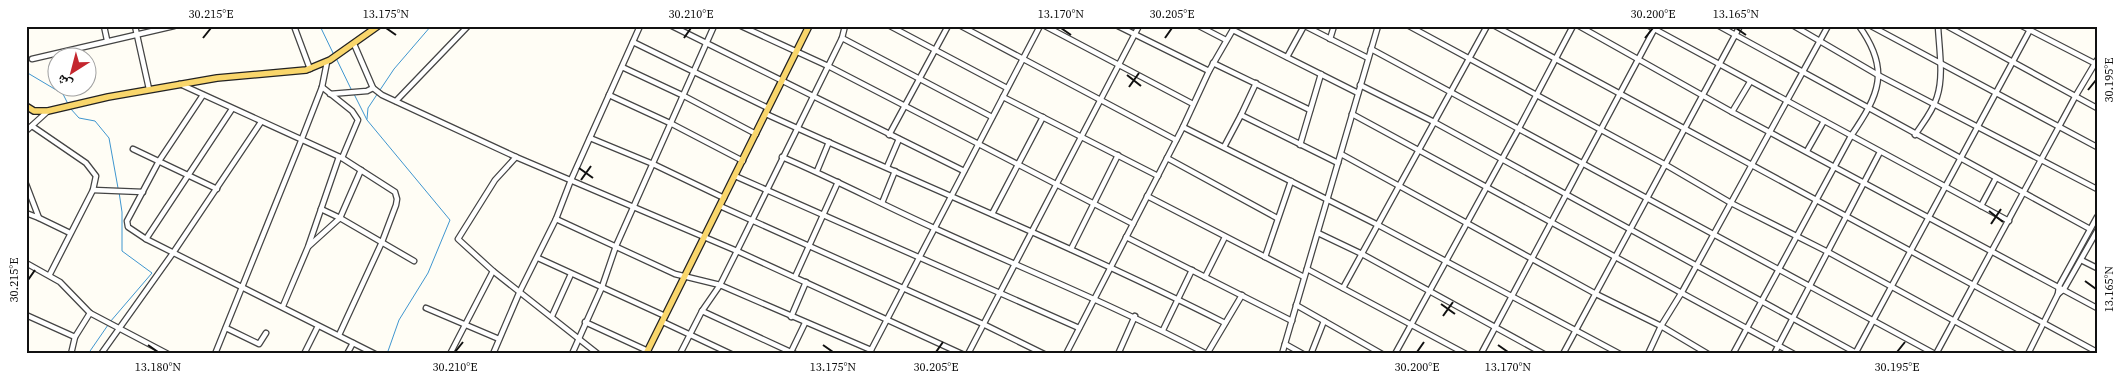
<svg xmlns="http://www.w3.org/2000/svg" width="2123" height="380" font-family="'Source Serif 4','Noto Naskh Arabic',serif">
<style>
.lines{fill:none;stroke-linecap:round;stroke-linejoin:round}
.stream{stroke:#3f96cf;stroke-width:1}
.minor-casing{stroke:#444;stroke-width:7}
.major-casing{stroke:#222;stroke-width:8}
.minor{stroke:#fff;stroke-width:4.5}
.major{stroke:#f9d66b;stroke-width:5.5}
.ticks{fill:none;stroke:#111;stroke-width:2}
.neatline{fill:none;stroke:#111;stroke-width:2}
.ticks-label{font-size:12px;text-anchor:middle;fill:#111}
</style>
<rect width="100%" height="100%" fill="#fffdf5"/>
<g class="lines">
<g class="stream">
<polyline points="320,26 334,55"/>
<polyline points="336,58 352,91"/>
<polyline points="26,72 63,94 68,104"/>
<polyline points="380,90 394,69 431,26"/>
<polyline points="354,94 367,120 450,220 428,273 399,320 387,354"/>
<polyline points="70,108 79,118 95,121 109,138 118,188"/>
<polyline points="367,119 368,108 378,93"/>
<polyline points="110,322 152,273 122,251 122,212 119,192"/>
<polyline points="88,354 108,325"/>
</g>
<defs>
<g id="minor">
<polyline points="104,26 107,40"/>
<polyline points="135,26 149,89"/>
<polyline points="294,26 310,69"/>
<polyline points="672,26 964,171"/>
<polyline points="741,26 828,66 1133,224"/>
<polyline points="890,26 1007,88"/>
<polyline points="961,26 1176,140"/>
<polyline points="1045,26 1193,104"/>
<polyline points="1118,26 1209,71"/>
<polyline points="1199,26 1226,40"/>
<polyline points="1305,26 1368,58"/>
<polyline points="1409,26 1666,165 1731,203 1828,252 2015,354"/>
<polyline points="1495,26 2097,352"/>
<polyline points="1579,26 1732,112 2097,308"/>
<polyline points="1649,26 2009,221"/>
<polyline points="1719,26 2090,229"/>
<polyline points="1794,26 1878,75 2097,189"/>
<polyline points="1871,26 2097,147"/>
<polyline points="1947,26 2097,108"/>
<polyline points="2022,26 2096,64"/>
<polyline points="1233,30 1358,93"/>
<polyline points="842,38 992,117"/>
<polyline points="1330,39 1334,26"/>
<polyline points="633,42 768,108"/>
<polyline points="354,44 373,88 382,95 516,157 737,251 962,354"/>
<polyline points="1371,49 1935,354"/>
<polyline points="1287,57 1304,26"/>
<polyline points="32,59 174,26"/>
<polyline points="1213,63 1310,110"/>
<polyline points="622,67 684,96 756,134"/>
<polyline points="180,84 342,158 395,192 397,199 396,205 382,242 339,335"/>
<polyline points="1360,85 1434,122 1858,354"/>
<polyline points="322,87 352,111 358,120 342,158"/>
<polyline points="330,94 367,91 373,88"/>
<polyline points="203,95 159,161 127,221 128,227 146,239 375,354"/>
<polyline points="609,95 672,124 743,161"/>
<polyline points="1003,97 1158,176"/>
<polyline points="396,101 468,26"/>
<polyline points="1732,112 1750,82"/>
<path d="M766 114C919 184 1075 247 1225 323"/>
<polyline points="1352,114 1794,354"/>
<polyline points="1241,115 1256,83"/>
<polyline points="32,126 86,163 96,176 93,190 50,274"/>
<polyline points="1183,127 1378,225 1620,354"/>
<polyline points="26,131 48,111"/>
<polyline points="889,135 948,26"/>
<path d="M1915 135C1923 123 1933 111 1937 97 1944 76 1939 48 1938 26"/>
<polyline points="590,138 653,164 724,198"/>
<polyline points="1300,145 1321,74"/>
<polyline points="1224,147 1241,115 1338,163"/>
<polyline points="133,149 217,189"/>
<polyline points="1807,151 1824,121"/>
<polyline points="1341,154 1596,294 1661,326 1682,292 1828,26"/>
<polyline points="516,157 495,180 458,239 493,271 598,354"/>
<path d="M782 157C834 179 883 205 934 228 1026 270 1118 307 1207 354"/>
<polyline points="1167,158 1277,218"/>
<polyline points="887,167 899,139"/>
<polyline points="817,171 829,142"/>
<polyline points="735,176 1079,328"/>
<polyline points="26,184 39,218 26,213"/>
<polyline points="93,190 143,192"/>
<polyline points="1147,196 1304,277"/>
<polyline points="882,203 895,171"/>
<polyline points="720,206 983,324 1044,354"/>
<polyline points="1981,206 1996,178"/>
<polyline points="321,209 340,218 414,261"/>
<polyline points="992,214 1043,117"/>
<polyline points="39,218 70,233"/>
<polyline points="556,219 675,274 720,285 871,350"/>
<polyline points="1318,233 1362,254 1544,354"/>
<polyline points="1126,237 1292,321"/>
<polyline points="146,239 232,109"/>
<polyline points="309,246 340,218 361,170"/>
<polyline points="1071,249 1118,155"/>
<polyline points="1265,257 1291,181"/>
<polyline points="538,258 665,316"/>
<polyline points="2081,260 2097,268"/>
<polyline points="26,263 60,282 90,313 168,354"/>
<polyline points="1307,269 1466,354"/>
<polyline points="795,277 838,182"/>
<polyline points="1205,277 1225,237"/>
<polyline points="1343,288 1487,26"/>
<polyline points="2058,294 2059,286 2097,217"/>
<polyline points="1296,305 1382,354"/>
<polyline points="283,306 308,247 339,157"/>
<polyline points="426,308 499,339"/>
<polyline points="702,311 795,354"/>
<polyline points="26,315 75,337"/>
<polyline points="552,316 571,274"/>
<polyline points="791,317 806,282"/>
<polyline points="585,322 648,351"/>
<polyline points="663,322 731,354"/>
<polyline points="226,328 259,344 266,333"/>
<polyline points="1163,330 1192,270"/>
<polyline points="1285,344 1303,354"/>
<polyline points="791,352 805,323"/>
<polyline points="71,354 75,337 90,313"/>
<polyline points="101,354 173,253 261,122"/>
<polyline points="215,354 301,141 322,87 327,62"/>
<polyline points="304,354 318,326"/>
<polyline points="347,354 353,343"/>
<polyline points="450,354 493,271"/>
<polyline points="493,354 520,291 556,219 571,180 640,26"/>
<polyline points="572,354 602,287 616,246 714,26"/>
<polyline points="680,354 702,311 720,285 737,251 842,38 845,26"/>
<polyline points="869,354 1040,26"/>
<polyline points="968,354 1139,26"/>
<polyline points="1066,354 1183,127 1209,71 1235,26"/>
<polyline points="1122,354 1119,352 1135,316"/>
<polyline points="1207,354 1242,295"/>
<polyline points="1282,354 1378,26"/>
<polyline points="1311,354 1324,321"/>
<polyline points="1395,354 1518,130 1573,26"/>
<polyline points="1481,354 1656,26"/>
<polyline points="1563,354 1740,26"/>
<polyline points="1648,354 1661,326 1708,354"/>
<path d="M1733 354 1851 136C1879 95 1891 70 1859 26"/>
<polyline points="1774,354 1880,152"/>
<polyline points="1855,354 2032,26"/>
<polyline points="1936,354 2075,97 2097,60"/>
<polyline points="2028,354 2058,294 2064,289 2097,231"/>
</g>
<g id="major">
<polyline points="26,106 34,111 48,111 108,97 217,78 306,70 330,60 378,26"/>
<polyline points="646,354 809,26"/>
</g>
</defs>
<use href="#minor" class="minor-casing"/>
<use href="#major" class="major-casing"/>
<use href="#minor" class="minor"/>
<use href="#major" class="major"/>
</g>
<path class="ticks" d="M386 28 396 35M1061 28 1071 35M1736 28 1746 35M203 38 211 28M684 38 691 28M1165 38 1172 28M1645 38 1653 28M1127 75 1141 86M1129 87 1139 73M2088 90 2096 80M579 168 593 178M581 180 591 166M1989 211 2003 222M1991 224 2001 209M28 280 35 270M2085 281 2096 289M1441 304 1455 314M1443 316 1453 302M148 345 158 352M823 345 833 352M1498 345 1508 352M455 352 463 342M936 352 943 342M1417 352 1424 342M1897 352 1905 342"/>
<rect width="2123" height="380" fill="none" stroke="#ffffff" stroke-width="55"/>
<g transform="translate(72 72) rotate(216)"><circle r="24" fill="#ffffff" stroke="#a0a0a0"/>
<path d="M0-4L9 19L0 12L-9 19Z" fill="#c4262e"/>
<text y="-8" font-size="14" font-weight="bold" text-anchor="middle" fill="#111111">ش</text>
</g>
<rect x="28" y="28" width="2068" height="324" class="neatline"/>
<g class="ticks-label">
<text x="211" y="18">30.215°E</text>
<text x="386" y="18">13.175°N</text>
<text x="691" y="18">30.210°E</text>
<text x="1061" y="18">13.170°N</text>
<text x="1172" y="18">30.205°E</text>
<text x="1653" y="18">30.200°E</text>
<text x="1736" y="18">13.165°N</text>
<text transform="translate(2109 80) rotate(-90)" y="4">30.195°E</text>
<text transform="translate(14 280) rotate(-90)" y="4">30.215°E</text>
<text transform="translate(2109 289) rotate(-90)" y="4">13.165°N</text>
<text x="158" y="371">13.180°N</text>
<text x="455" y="371">30.210°E</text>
<text x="833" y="371">13.175°N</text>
<text x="936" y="371">30.205°E</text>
<text x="1417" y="371">30.200°E</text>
<text x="1508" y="371">13.170°N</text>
<text x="1897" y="371">30.195°E</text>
</g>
</svg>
